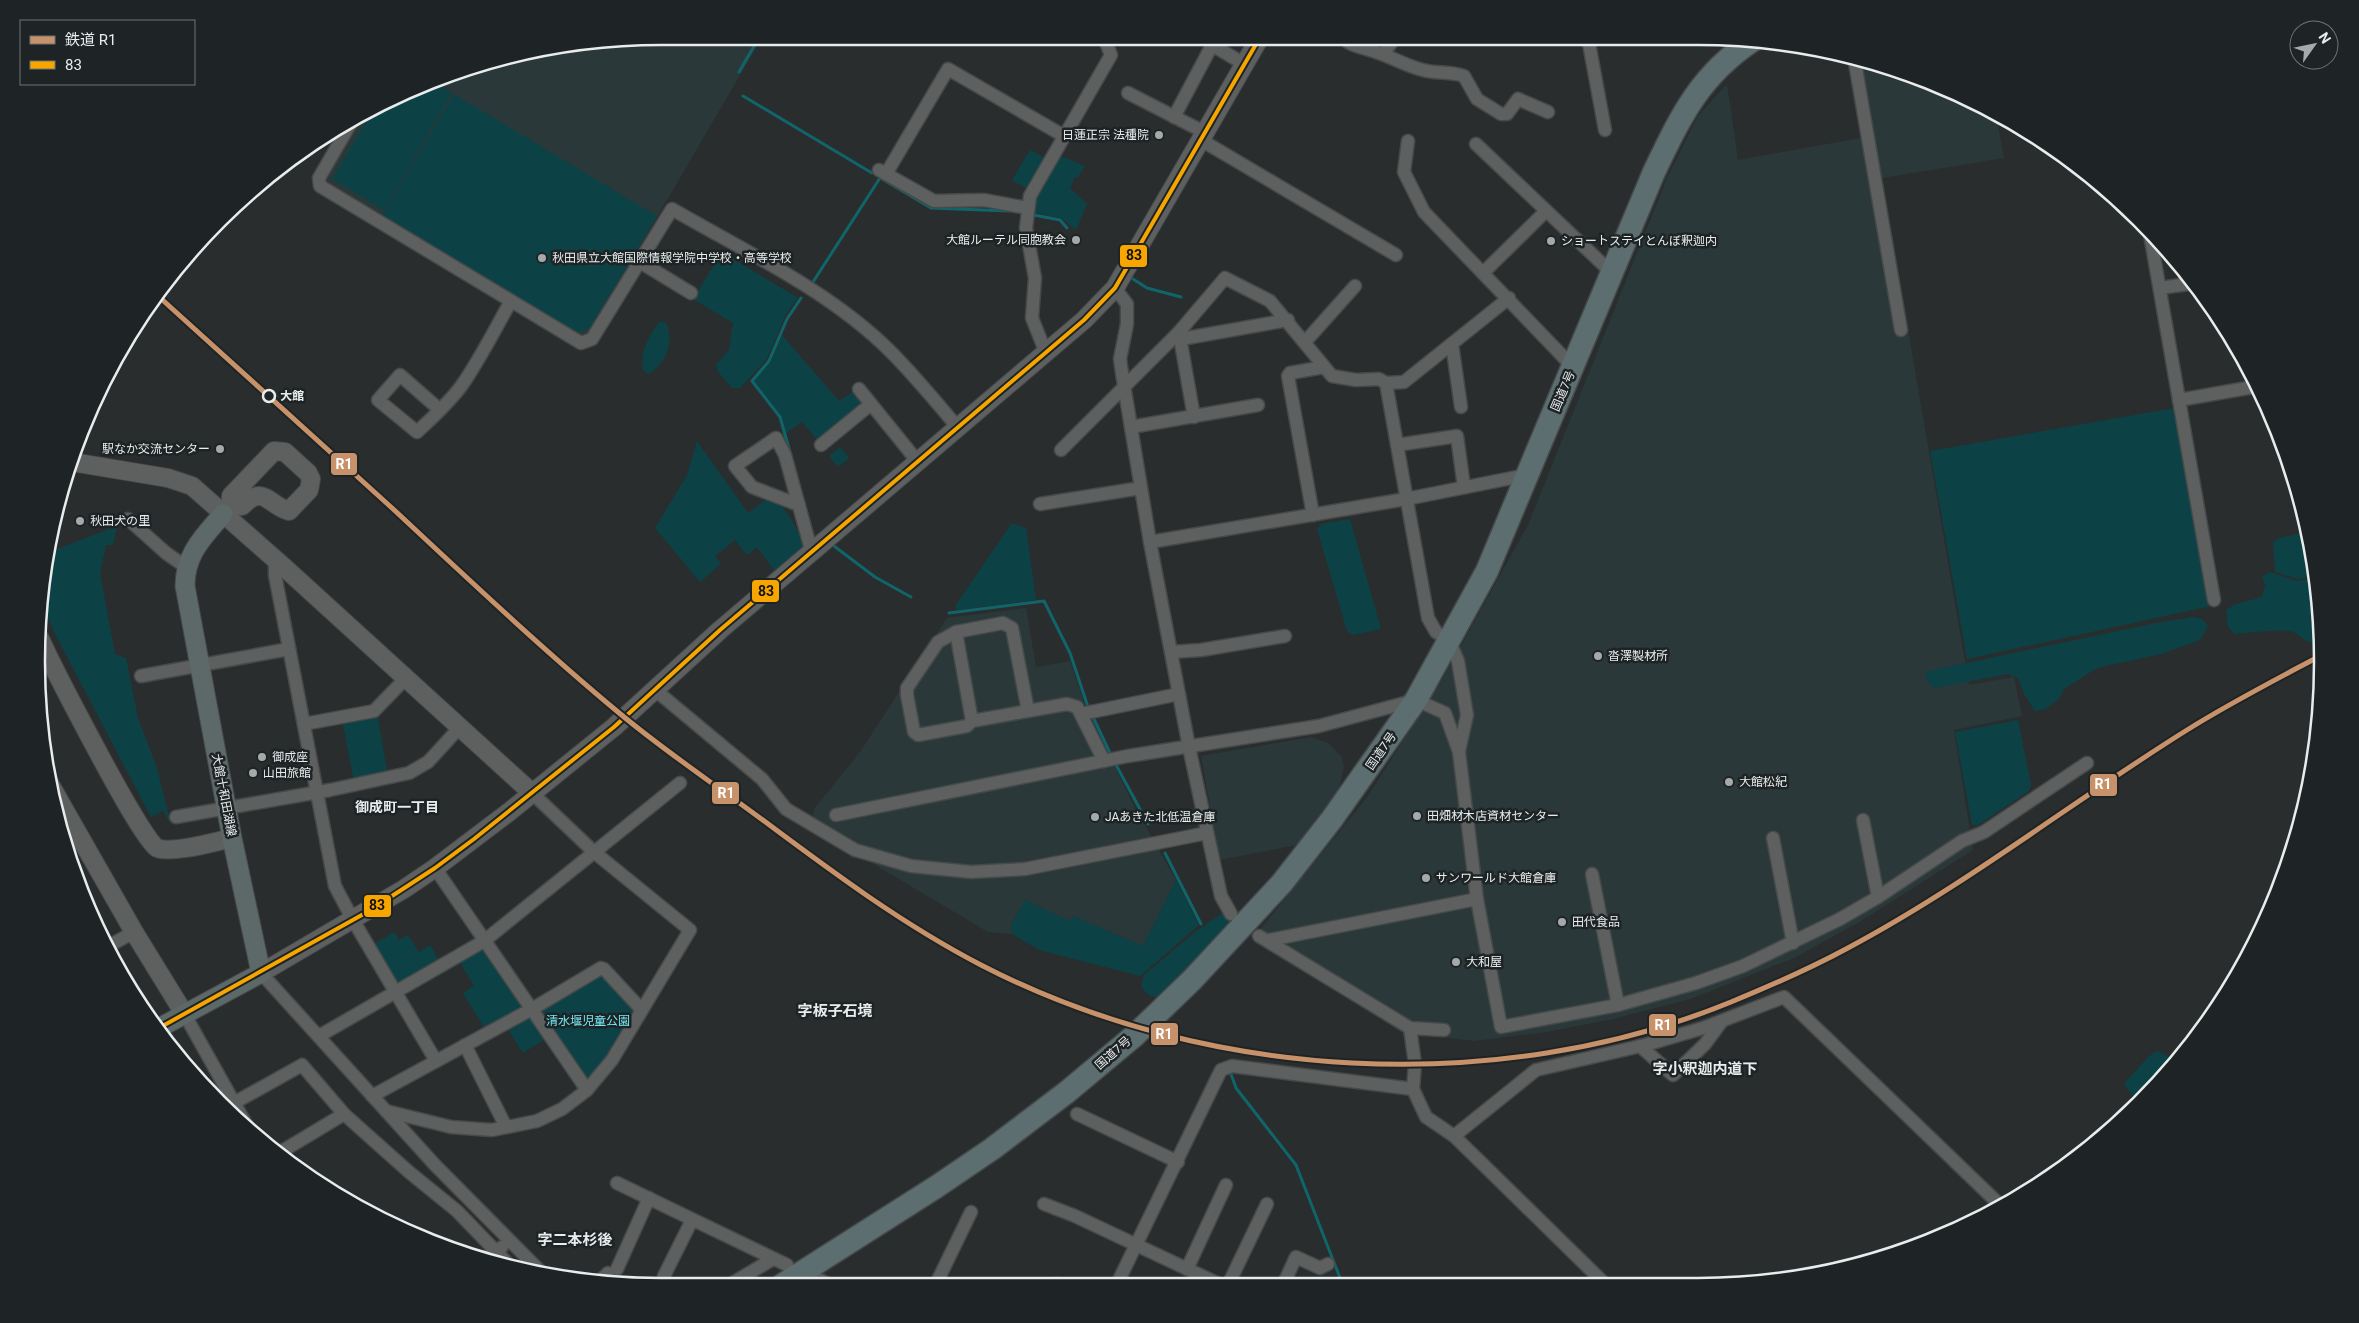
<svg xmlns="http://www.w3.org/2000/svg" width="2359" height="1323" font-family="Roboto,'Noto Sans JP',sans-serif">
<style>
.built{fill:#2b3839}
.green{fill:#0c4246}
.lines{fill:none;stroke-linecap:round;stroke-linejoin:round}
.stream{stroke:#10656b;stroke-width:3}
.street-casing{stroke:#464949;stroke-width:15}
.secondary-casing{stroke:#464949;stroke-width:20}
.primary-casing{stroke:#464949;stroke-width:21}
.highway-casing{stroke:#464949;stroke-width:25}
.street{stroke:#5e6060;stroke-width:12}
.secondary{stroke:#5e6060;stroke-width:18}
.primary{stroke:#5d6869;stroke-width:19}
.highway{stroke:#5c6e70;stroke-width:22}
.bus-1-casing{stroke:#1e2425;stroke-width:8}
.bus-1{stroke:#f7a600;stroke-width:4}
.rail-1-casing{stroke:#1e2425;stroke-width:9}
.rail-1{stroke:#c7916a;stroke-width:5}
.poi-dot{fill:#a5a9aa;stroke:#1e2425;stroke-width:2}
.stop-dot{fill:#1e2425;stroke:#e8eced;stroke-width:2.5}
.labels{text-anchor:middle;stroke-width:5;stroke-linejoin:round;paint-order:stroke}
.poi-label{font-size:12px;fill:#e8eced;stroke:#1e2425;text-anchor:start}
.street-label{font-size:12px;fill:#e8eced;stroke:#1e2425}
.stop-label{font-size:12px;font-weight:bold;fill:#e8eced;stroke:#1e2425;text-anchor:start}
.park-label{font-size:12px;fill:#73eaf4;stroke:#1e2425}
.neighbourhood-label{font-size:14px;font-weight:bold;fill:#e8eced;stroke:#1e2425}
.quarter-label{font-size:15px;font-weight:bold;fill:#e8eced;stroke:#1e2425}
.rim{fill:none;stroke:#e8eced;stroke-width:2.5}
.line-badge{stroke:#1e2425;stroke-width:2}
.badge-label{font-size:14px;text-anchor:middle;font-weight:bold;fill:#fff}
.pale-badge-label{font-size:14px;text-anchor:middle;font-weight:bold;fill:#111}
</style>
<rect width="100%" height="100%" fill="#292d2d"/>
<g class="built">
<polygon points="760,41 590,332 578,336 328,184 327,177 365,113 385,101 461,69 580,42"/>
<polygon points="1860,58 1996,114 2004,158 1882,178 1969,685 2014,677 2022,716 1954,730 1973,850 1861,921 1794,958 1690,999 1613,1019 1547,1032 1474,1041 1401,1032 1254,937 1368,796 1442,680 1528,525 1667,178 1698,116 1727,84 1738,160 1872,136"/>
<polygon points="1026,608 1036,667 1070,661 1086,708 1136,810 1176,880 1143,946 1073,916 1070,922 1025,900 1011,925 1012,934 988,932 811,827 814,809 860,752 947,618"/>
<polygon points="1311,737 1328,743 1342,757 1344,767 1339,789 1296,845 1220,860 1201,756"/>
</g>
<g class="green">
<polygon points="432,81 452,93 384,210 332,179 374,108"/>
<polygon points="454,94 657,216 589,329 577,333 382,215"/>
<polygon points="1030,150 1048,160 1030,191 1012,180"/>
<polygon points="1056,154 1085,166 1078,177 1075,177 1070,188 1087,204 1076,230 1061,218 1030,212"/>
<polygon points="722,252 798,298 786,314 767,359 740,388 732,388 718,372 716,365 729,350 733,323 693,299"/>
<path d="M659 322H665C676 339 666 365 648 374L643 370C639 353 649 336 659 322Z"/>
<polygon points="782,335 839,401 854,391 862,405 818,441 802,422 786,433 780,415 754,381 771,360"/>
<polygon points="2175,408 2211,606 1967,659 1930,451"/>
<path d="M697 441 748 513 770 497C786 506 802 533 803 551L776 573 757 547 747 555 735 540 715 556 721 564 700 582 655 528 687 475Z"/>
<polygon points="840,447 849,458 838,467 829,456"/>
<polygon points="1350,519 1381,629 1353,635 1347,631 1317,529 1321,524"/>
<polygon points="1012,523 1026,528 1036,600 957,610 955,606"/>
<polygon points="117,526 113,545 106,545 100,573 115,654 126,658 138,718 157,768 171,825 163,811 151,817 54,632 41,600 41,583 51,579 45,561 47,553"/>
<polygon points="2307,532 2314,576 2298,579 2275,572 2273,542 2279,538"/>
<path d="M2269 572 2297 581 2314 578 2321 621V641C2309 647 2303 637 2293 632 2284 628 2246 633 2234 634L2228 626 2226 610 2236 604 2262 597 2265 585 2262 577Z"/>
<polygon points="2193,617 2202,619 2208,626 2200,640 2161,654 2097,668 2064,689 2059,699 2045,709 2035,711 2024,694 2018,678 2008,674 1934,688 1924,677 1928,671 2156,623"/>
<polygon points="377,713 388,776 354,782 342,719"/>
<polygon points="2018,720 2031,785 2029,791 1978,825 1972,825 1955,732"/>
<polygon points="1176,880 1199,925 1140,976 1039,950 1012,934 1011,925 1025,900 1070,921 1073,916 1143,946"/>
<path d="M1223 913 1231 920 1225 931 1158 997C1149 997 1146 993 1141 986L1144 975 1195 932Z"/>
<polygon points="394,932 399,940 408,935 419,952 430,945 438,959 400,982 395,980 374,944"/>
<polygon points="479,949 485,949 522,1003 522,1009 485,1029 463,993 474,986 459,961"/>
<polygon points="599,970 638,1011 612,1053 585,1084 536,1010"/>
<polygon points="526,1015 532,1017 547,1038 523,1053 507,1028"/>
<polygon points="2157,1051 2174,1059 2139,1104 2124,1084 2148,1057"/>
</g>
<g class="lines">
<g class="stream">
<polyline points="739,72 757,41"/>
<polyline points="743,96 872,173"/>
<polyline points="882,179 931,208 1009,211"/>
<polyline points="1034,215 1060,220 1067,228"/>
<polyline points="1133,279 1147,288 1181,297"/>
<polyline points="813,282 880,178"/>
<polyline points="790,452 780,417 752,381 769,361 787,319 801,298"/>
<polyline points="834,546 875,577 911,597"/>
<polyline points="949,613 1044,601 1070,653 1088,707"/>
<polyline points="1093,717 1110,753"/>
<polyline points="1115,763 1148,824"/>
<polyline points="1165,853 1201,924"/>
<polyline points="1231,1074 1236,1088 1296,1165 1342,1283"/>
</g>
<defs>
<g id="street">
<polyline points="1588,38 1605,130"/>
<path d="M1344 39C1352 47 1366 48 1376 52 1392 57 1406 66 1423 70 1437 74 1449 71 1464 76L1477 99 1501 114H1507L1518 99 1548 112"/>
<polyline points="1383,54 1394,39"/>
<polyline points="1854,57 1901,330"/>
<polyline points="1128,93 1204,132"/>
<polyline points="1174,117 1210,49 1214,46 1244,64"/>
<path d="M352 121 319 178 320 186 581 343 592 339 672 209C746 252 830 291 891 352 915 376 937 403 959 429"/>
<polyline points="1201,140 1396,255"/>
<polyline points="1408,141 1404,172 1424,212 1573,367"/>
<polyline points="1476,144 1612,273"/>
<polyline points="879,170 934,201 984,200 1027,208"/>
<polyline points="886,174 948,69 1064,136"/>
<polyline points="2150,234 2214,600"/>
<polyline points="640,262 691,293"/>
<polyline points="1483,273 1546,211"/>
<polyline points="1115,288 1127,304 1127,324 1120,359 1122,373 1150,542 1189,747 1221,896 1231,914"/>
<polyline points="2160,288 2195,283"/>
<polyline points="1179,332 1194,417"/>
<polyline points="1181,339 1288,320"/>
<polyline points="1305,342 1355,286"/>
<polyline points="1452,344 1461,407"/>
<polyline points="1046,353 1032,318 1035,278 1026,228 1030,196 1111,55 1105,40"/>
<polyline points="1386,383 1428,618 1436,632 1449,640 1458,661 1467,715 1459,751"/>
<polyline points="859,389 918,462"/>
<polyline points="2179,400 2259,386"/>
<path d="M440 410 400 375 378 400 417 432C433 417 449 403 462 385 480 359 495 329 511 301"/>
<polyline points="1131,427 1258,405"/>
<polyline points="821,445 871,404"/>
<polyline points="1397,445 1457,436 1464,487"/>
<polyline points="1061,450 1179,332 1225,278 1270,301 1332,376 1356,380 1379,379 1386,383 1404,382 1509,298"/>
<polyline points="1040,504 1141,488"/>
<polyline points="799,505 752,487 735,466 776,438 785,455 812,553"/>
<polyline points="1313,515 1288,376 1290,373 1324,367"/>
<polyline points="128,519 166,553 186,567"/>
<polyline points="1150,542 1406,499 1527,475"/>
<polyline points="275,560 275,575 335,886 353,920 436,1061"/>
<polyline points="956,632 938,642 907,688 907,695 914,732 918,735 967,726 972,721 1067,704 1077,707 1104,761"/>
<polyline points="1171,652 1201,650 1285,636"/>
<polyline points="141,676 289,649"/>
<polyline points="654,689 762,779 786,809 855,850 911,866 971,872 1025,869 1207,833"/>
<polyline points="1081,714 1179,694"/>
<polyline points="972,721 956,632 1003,623 1012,628 1028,711"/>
<polyline points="304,724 374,711 405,679"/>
<polyline points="836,815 1128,756 1319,726 1416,700 1445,713 1459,752 1477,899 1501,1027 1618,1005 1696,983 1743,966 1840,919 1878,897 1962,841 1984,832 2087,763"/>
<polyline points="176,817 330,790 409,773 428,762 460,727"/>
<polyline points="1863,820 1878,897"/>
<polyline points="1773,838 1793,943"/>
<polyline points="435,868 587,1090"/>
<polyline points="1592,874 1618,1005"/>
<polyline points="1259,936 1410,1028 1444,1030"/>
<polyline points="1269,940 1477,899"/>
<polyline points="107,947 134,932"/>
<polyline points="261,973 435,1165 541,1272"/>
<polyline points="185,1015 251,1133"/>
<polyline points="1410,1028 1415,1064 1413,1089 1426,1117 1454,1136 1603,1282"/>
<polyline points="319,1036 484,941 680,783"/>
<polyline points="465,1045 506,1127"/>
<polyline points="1640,1046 1673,1075 1705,1044 1722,1021"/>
<polyline points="372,1096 532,1009 601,968 604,969 641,1009"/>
<polyline points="225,1108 302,1065 344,1114 409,1172 457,1211 511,1267"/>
<polyline points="386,1111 451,1127 492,1130 537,1121 562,1109 587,1090 612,1060 690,930 594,852 532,793"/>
<polyline points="1077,1114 1178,1162"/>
<polyline points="1454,1136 1536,1070 1645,1045 1703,1028 1784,997 1999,1204"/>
<polyline points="279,1153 344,1114"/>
<polyline points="617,1183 787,1265"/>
<polyline points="1044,1204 1075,1216 1217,1283"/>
<polyline points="483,1259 502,1247"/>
<polyline points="617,1269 649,1198"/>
<polyline points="1187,1269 1226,1185"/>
<polyline points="664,1276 692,1220"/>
<polyline points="818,1279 830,1285"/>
<polyline points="599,1282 608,1273"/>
<polyline points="1229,1283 1267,1204"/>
<polyline points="1284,1283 1296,1257 1320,1268 1328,1264"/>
<polyline points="936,1284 971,1212"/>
<polyline points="1056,1284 1057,1284"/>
<polyline points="1117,1284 1221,1070 1232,1066 1413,1089"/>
<polyline points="729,1285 773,1259"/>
</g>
<g id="secondary">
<polyline points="72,462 168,478 192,486 285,568 532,793"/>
<path d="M223 514 231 505V496L274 451 285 452 308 473 311 479 309 490 289 511C269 506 264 483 242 506L231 505"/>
<path d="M40 639C52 665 142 842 157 848 172 854 214 842 232 838"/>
<polyline points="48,781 134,932 185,1015"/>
<polyline points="261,973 404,889 435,868 509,812 614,727 720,630 1084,320 1115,288 1259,39"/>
</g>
<path id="primary" d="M159 1028 261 973 232 838 185 586C185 554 203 537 223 514"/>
<path id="highway" d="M782 1285 936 1187 992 1149 1067 1092 1134 1036 1192 980 1282 883 1332 819 1416 700 1487 571 1654 172C1681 116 1699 76 1753 40"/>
</defs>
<use href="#street" class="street-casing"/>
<use href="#secondary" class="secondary-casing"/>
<use href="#primary" class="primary-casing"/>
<use href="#highway" class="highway-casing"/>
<use href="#street" class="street"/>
<use href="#secondary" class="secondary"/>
<use href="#primary" class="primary"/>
<use href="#highway" class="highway"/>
<defs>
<polyline id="bus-1" points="159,1028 369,911 435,868 474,839 614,727 720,630 1084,320 1115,288 1259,39"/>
</defs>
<use href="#bus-1" class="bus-1-casing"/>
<use href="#bus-1" class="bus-1"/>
<defs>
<path id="rail-1" d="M157 295C236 366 314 437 392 508 466 577 540 647 618 712 663 750 713 783 760 818 831 871 902 924 981 965 1205 1081 1497 1098 1731 1002 1770 986 1809 969 1846 949 1965 886 2073 801 2187 730 2230 703 2275 680 2320 656"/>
</defs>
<use href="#rail-1" class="rail-1-casing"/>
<use href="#rail-1" class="rail-1"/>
</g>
<g class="poi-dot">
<circle cx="1159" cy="135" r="5"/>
<circle cx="1076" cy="240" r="5"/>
<circle cx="1551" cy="241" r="5"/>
<circle cx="542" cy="258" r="5"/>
<circle cx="220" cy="449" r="5"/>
<circle cx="80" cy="521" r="5"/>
<circle cx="1598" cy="656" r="5"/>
<circle cx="262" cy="757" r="5"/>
<circle cx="253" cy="773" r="5"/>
<circle cx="1729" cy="782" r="5"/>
<circle cx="1417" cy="816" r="5"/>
<circle cx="1095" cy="817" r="5"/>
<circle cx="1426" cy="878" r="5"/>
<circle cx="1562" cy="922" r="5"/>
<circle cx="1456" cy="962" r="5"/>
</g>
<circle class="stop-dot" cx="269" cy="396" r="6"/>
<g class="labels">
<g class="poi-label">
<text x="1149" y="139" text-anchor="end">日蓮正宗 法種院</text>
<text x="1066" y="244" text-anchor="end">大館ルーテル同胞教会</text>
<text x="1561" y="245">ショートステイとんぼ釈迦内</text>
<text x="552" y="262">秋田県立大館国際情報学院中学校・高等学校</text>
<text x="210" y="453" text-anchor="end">駅なか交流センター</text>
<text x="90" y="525">秋田犬の里</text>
<text x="1608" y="660">沓澤製材所</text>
<text x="272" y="761">御成座</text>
<text x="263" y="777">山田旅館</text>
<text x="1739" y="786">大館松紀</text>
<text x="1427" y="820">田畑材木店資材センター</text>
<text x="1105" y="821">JAあきた北低温倉庫</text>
<text x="1436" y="882">サンワールド大館倉庫</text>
<text x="1572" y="926">田代食品</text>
<text x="1466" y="966">大和屋</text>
</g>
<g class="street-label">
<text transform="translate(1563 391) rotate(-67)" y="4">国道7号</text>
<text transform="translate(1381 751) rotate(-55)" y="4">国道7号</text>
<text transform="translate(224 795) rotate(79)" y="4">大館十和田湖線</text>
<text transform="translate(1113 1053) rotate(-41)" y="4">国道7号</text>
</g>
<g class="stop-label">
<text x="280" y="400">大館</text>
</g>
<g class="park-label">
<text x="588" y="1025">清水堰児童公園</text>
</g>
<g class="neighbourhood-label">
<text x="397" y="812">御成町一丁目</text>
</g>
<g class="quarter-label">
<text x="835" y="1016">字板子石境</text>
<text x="1705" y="1074">字小釈迦内道下</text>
<text x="575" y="1245">字二本杉後</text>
</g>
</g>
<path d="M0 0H2359V1323H0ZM661 45H1698A616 616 0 0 1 2314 661V662A616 616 0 0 1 1698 1278H661A616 616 0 0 1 45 662V661A616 616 0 0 1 661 45Z" fill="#1e2425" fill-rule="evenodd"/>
<path class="rim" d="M661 45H1698A616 616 0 0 1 2314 661V662A616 616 0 0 1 1698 1278H661A616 616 0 0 1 45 662V661A616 616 0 0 1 661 45Z"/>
<g class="line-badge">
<rect x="1119" y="244" width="29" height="24" rx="5" fill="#f7a600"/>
<rect x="330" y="452" width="28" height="24" rx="5" fill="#c7916a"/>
<rect x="751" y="579" width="29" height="24" rx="5" fill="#f7a600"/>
<rect x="2089" y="773" width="29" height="24" rx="5" fill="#c7916a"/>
<rect x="711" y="781" width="29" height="24" rx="5" fill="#c7916a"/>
<rect x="363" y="894" width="29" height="24" rx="5" fill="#f7a600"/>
<rect x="1648" y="1013" width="29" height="24" rx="5" fill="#c7916a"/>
<rect x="1150" y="1022" width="29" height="24" rx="5" fill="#c7916a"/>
</g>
<g class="badge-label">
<text x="344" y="469">R1</text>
<text x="2103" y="789">R1</text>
<text x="726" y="798">R1</text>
<text x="1663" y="1030">R1</text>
<text x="1164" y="1039">R1</text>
</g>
<g class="pale-badge-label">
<text x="1134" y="260">83</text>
<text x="766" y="596">83</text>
<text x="377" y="910">83</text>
</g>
<rect x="20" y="20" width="175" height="65" fill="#1e2425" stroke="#6f7475"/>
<rect x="30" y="36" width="25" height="8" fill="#c7916a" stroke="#6f7475"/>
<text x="65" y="45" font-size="15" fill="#e8eced">鉄道 R1</text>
<rect x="30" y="61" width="25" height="8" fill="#f7a600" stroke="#6f7475"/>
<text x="65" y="70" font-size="15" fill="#e8eced">83</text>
<g transform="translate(2314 45) rotate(57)"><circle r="24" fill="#1e2425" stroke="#6f7475"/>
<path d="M0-4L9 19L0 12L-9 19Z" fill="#a5a9aa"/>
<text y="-8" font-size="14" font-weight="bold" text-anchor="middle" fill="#e8eced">N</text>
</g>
</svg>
